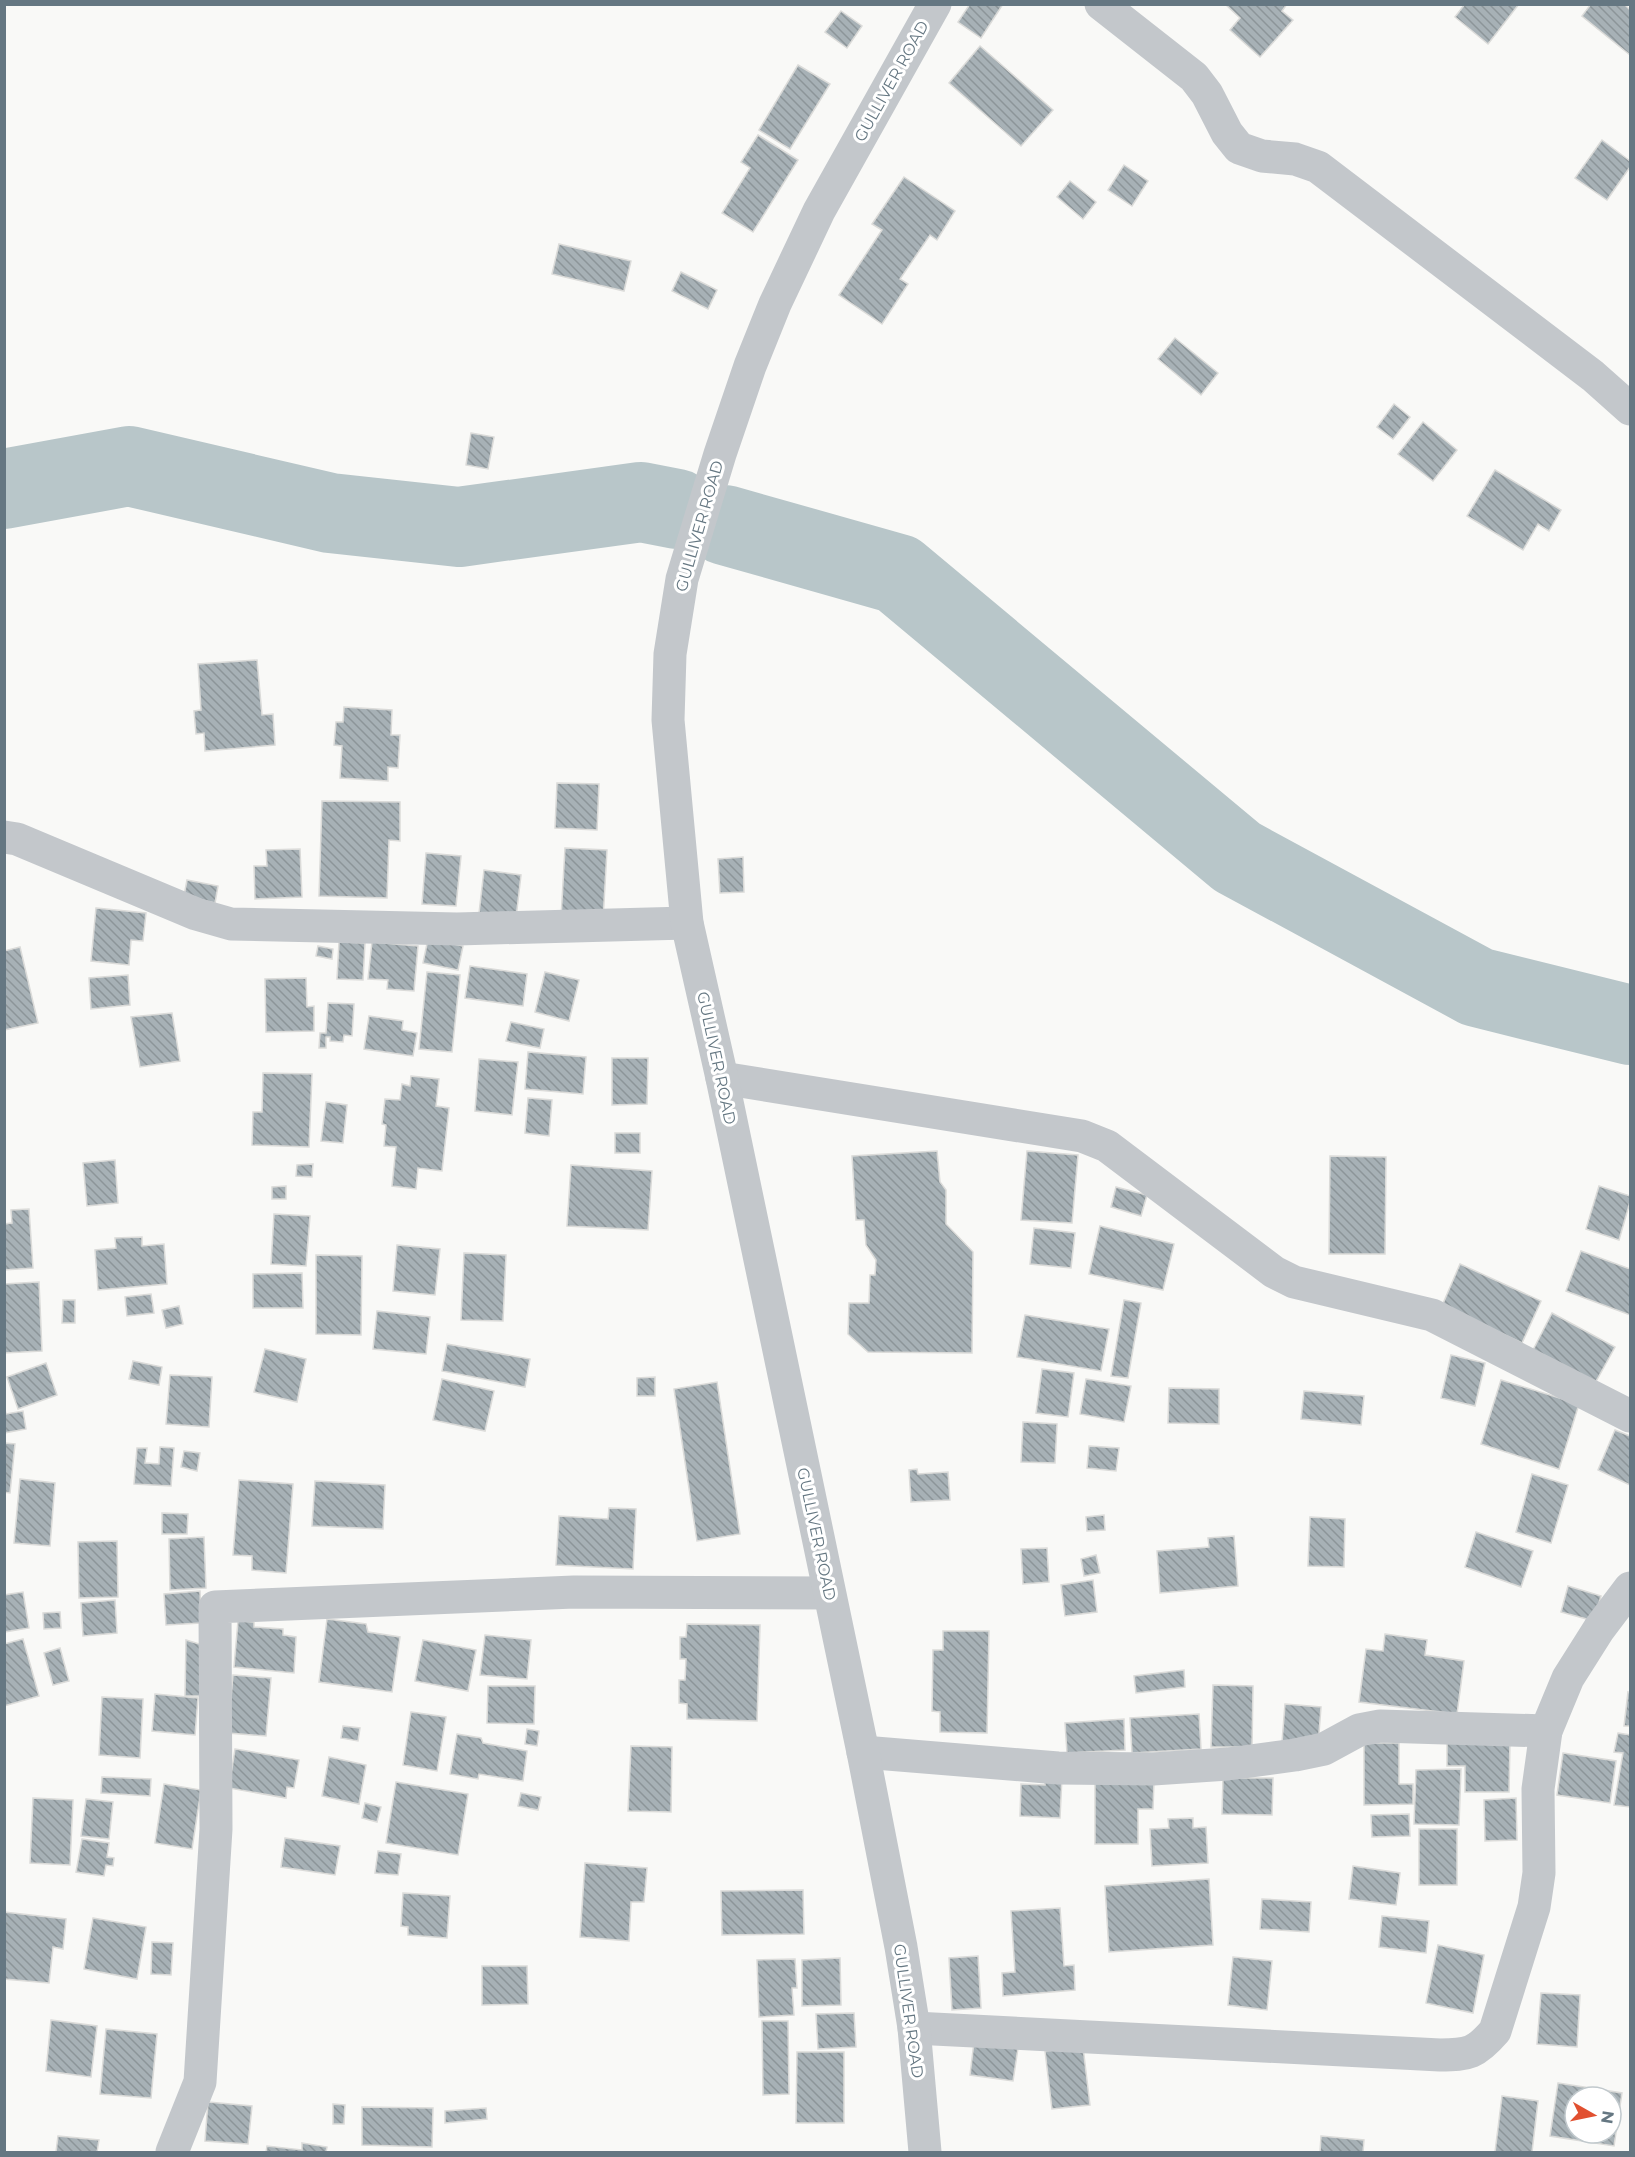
<svg xmlns="http://www.w3.org/2000/svg" width="1635" height="2157" font-family="Montserrat,sans-serif">
<style>
.lines{fill:none;stroke-linecap:round;stroke-linejoin:round}
.river{stroke:#b8c6c9;stroke-width:80}
.building{fill:url(#building-back-hatch);stroke:#dbdbd9;stroke-width:1.5;fill-rule:evenodd}
.minor{stroke:#c3c7cb;stroke-width:33}
.labels{text-anchor:middle;stroke-width:6;stroke-linejoin:round;paint-order:stroke}
.street-label{font-size:16px;fill:#657782;stroke:#fff}
</style>
<defs>
<pattern id="building-back-hatch" width="6" height="6" patternUnits="userSpaceOnUse" patternTransform="scale(1.5)"><rect width="6" height="6" fill="#a7b1b6"/><path d="M-1 5l2 2M0 0l6 6M5-1l2 2" fill="none" stroke="#8c9599"/></pattern>
</defs>
<rect width="100%" height="100%" fill="#f9f9f7"/>
<g class="lines">
<g class="river">
<polyline points="4,489 129,466 330,513 459,527 641,502 677,509"/>
<polyline points="725,525 898,574 1237,857 1477,987 1630,1025"/>
</g>
</g>
<g class="building">
<polygon points="970,4 1003,4 981,38 958,22"/>
<polygon points="1225,4 1287,4 1282,11 1293,20 1260,57 1230,30 1240,18"/>
<polygon points="1465,4 1519,4 1488,44 1455,17"/>
<polygon points="1591,4 1624,4 1630,10 1630,55 1582,16"/>
<polygon points="841,11 862,26 847,48 825,32"/>
<polygon points="980,46 1053,110 1021,146 949,83"/>
<polygon points="798,65 830,84 790,149 759,130"/>
<polygon points="758,135 798,160 753,232 722,213 750,168 741,162"/>
<polygon points="1602,140 1630,161 1630,167 1607,200 1575,178"/>
<polygon points="1124,165 1148,181 1132,206 1108,190"/>
<polygon points="904,177 955,211 937,240 930,235 900,279 908,284 882,324 839,295 882,230 872,224"/>
<polygon points="1070,181 1096,202 1083,219 1057,197"/>
<polygon points="559,244 631,261 624,291 552,274"/>
<polygon points="681,272 717,290 708,309 672,291"/>
<polygon points="1175,338 1218,373 1201,395 1158,359"/>
<polygon points="1394,404 1410,417 1393,439 1377,427"/>
<polygon points="1423,422 1457,450 1433,481 1398,454"/>
<polygon points="471,433 494,437 488,469 466,465"/>
<polygon points="1495,470 1561,510 1549,531 1538,524 1523,550 1467,516"/>
<polygon points="257,660 262,715 273,714 275,745 205,751 204,733 196,734 194,711 201,710 198,664"/>
<polygon points="344,707 392,710 391,735 400,735 398,768 388,767 388,781 340,778 342,746 334,745 336,722 343,722"/>
<polygon points="557,783 599,784 597,830 555,828"/>
<polygon points="322,801 400,802 400,841 389,840 387,898 319,896"/>
<polygon points="565,848 607,850 603,920 561,918"/>
<polygon points="300,849 302,897 255,899 254,866 267,866 266,850"/>
<polygon points="426,853 461,856 456,906 422,904"/>
<polygon points="743,857 744,892 720,893 718,859"/>
<polygon points="484,870 521,875 516,918 479,913"/>
<polygon points="187,880 218,886 215,903 184,896"/>
<polygon points="96,908 146,913 143,941 131,940 129,965 91,961"/>
<polygon points="428,939 463,946 458,970 423,963"/>
<polygon points="339,942 365,943 363,980 337,979"/>
<polygon points="372,942 418,946 414,991 387,989 388,980 368,979"/>
<polygon points="318,946 333,949 332,959 316,956"/>
<polygon points="20,947 38,1023 4,1030 4,951"/>
<polygon points="470,966 527,974 523,1006 465,998"/>
<polygon points="427,972 460,975 452,1052 419,1049"/>
<polygon points="545,972 579,980 569,1021 535,1012"/>
<polygon points="128,975 130,1005 91,1009 89,978"/>
<polygon points="306,978 307,1007 314,1006 314,1031 266,1032 265,979"/>
<polygon points="328,1003 354,1004 352,1036 344,1035 343,1042 330,1041 330,1037 326,1037 326,1048 319,1048 320,1033 326,1033"/>
<polygon points="172,1013 180,1061 140,1067 131,1017"/>
<polygon points="369,1016 403,1021 402,1030 417,1033 413,1056 364,1049"/>
<polygon points="511,1022 544,1029 540,1048 506,1041"/>
<polygon points="528,1052 586,1057 583,1094 525,1089"/>
<polygon points="612,1058 648,1058 647,1104 612,1105"/>
<polygon points="479,1059 518,1062 512,1115 475,1111"/>
<polygon points="263,1073 312,1074 309,1147 252,1145 253,1112 262,1112"/>
<polygon points="411,1076 439,1079 436,1106 449,1108 442,1171 418,1168 416,1189 392,1186 396,1147 384,1146 386,1125 382,1124 385,1099 400,1100 402,1084 410,1086"/>
<polygon points="528,1098 552,1100 549,1136 525,1133"/>
<polygon points="326,1102 347,1105 343,1143 321,1141"/>
<rect x="615" y="1133" width="25" height="20"/>
<polygon points="937,1151 940,1182 946,1190 946,1224 973,1252 972,1353 868,1352 848,1334 849,1303 869,1303 870,1275 875,1275 876,1260 866,1245 864,1220 856,1220 852,1156"/>
<polygon points="1027,1151 1078,1155 1072,1223 1021,1220"/>
<polygon points="1330,1156 1386,1157 1385,1254 1329,1254"/>
<polygon points="115,1160 118,1203 87,1206 83,1163"/>
<polygon points="313,1164 312,1177 296,1176 297,1165"/>
<polygon points="571,1165 652,1171 648,1230 567,1226"/>
<polygon points="286,1186 286,1199 272,1199 272,1187"/>
<polygon points="1599,1186 1630,1196 1630,1202 1619,1240 1586,1229"/>
<polygon points="1116,1187 1147,1195 1141,1216 1111,1207"/>
<polygon points="29,1209 33,1268 4,1270 4,1224 12,1223 11,1210"/>
<polygon points="274,1214 310,1216 306,1266 271,1264"/>
<polygon points="1100,1226 1174,1244 1163,1290 1089,1274"/>
<polygon points="1034,1228 1075,1233 1071,1268 1030,1264"/>
<polygon points="142,1237 142,1246 164,1244 167,1284 98,1290 95,1250 116,1248 115,1238"/>
<polygon points="397,1245 440,1249 435,1295 393,1291"/>
<polygon points="1581,1251 1630,1269 1630,1315 1566,1291"/>
<polygon points="464,1253 506,1255 503,1321 461,1320"/>
<polygon points="316,1255 362,1256 361,1335 316,1334"/>
<polygon points="1460,1264 1541,1301 1522,1343 1442,1306"/>
<polygon points="302,1273 303,1308 253,1308 253,1274"/>
<polygon points="39,1282 42,1351 4,1353 4,1284"/>
<polygon points="151,1294 154,1313 127,1316 125,1297"/>
<polygon points="63,1300 75,1300 75,1323 62,1323"/>
<polygon points="1124,1300 1141,1303 1128,1378 1111,1376"/>
<polygon points="179,1306 183,1324 166,1328 162,1310"/>
<polygon points="377,1311 430,1317 426,1354 373,1349"/>
<polygon points="1552,1313 1615,1347 1594,1385 1532,1352"/>
<polygon points="1025,1315 1109,1329 1101,1371 1017,1357"/>
<polygon points="447,1344 530,1359 525,1387 442,1371"/>
<polygon points="265,1349 306,1359 297,1402 254,1392"/>
<polygon points="1451,1355 1485,1363 1475,1406 1441,1398"/>
<polygon points="133,1361 162,1367 159,1385 129,1379"/>
<polygon points="46,1363 57,1395 18,1409 7,1377"/>
<polygon points="1042,1369 1074,1373 1068,1417 1036,1413"/>
<polygon points="170,1375 212,1377 209,1427 166,1424"/>
<polygon points="655,1377 655,1396 637,1396 637,1378"/>
<polygon points="442,1379 494,1391 485,1431 433,1420"/>
<polygon points="1086,1379 1131,1386 1124,1422 1080,1414"/>
<polygon points="1501,1380 1579,1404 1559,1469 1481,1444"/>
<polygon points="717,1382 740,1534 697,1541 674,1389"/>
<polygon points="1169,1388 1219,1389 1219,1424 1168,1423"/>
<polygon points="1304,1391 1364,1396 1361,1425 1301,1419"/>
<polygon points="4,1406 6,1414 23,1411 26,1429 4,1433"/>
<polygon points="1023,1422 1057,1424 1055,1463 1021,1462"/>
<polygon points="1615,1430 1630,1436 1630,1485 1598,1470"/>
<polygon points="4,1443 15,1444 10,1493 4,1492"/>
<polygon points="1089,1446 1119,1448 1116,1471 1087,1468"/>
<polygon points="160,1447 174,1448 171,1486 134,1484 137,1448 147,1448 145,1463 159,1464"/>
<polygon points="184,1451 200,1453 197,1471 181,1467"/>
<polygon points="917,1469 918,1474 948,1472 950,1500 911,1502 909,1470"/>
<polygon points="1532,1474 1568,1485 1551,1543 1516,1532"/>
<polygon points="20,1479 55,1483 50,1546 14,1543"/>
<polygon points="239,1480 293,1484 286,1573 252,1570 252,1556 233,1555"/>
<polygon points="315,1481 385,1485 383,1529 312,1526"/>
<polygon points="609,1508 636,1509 633,1569 556,1565 559,1516 608,1519"/>
<polygon points="162,1513 188,1514 187,1534 162,1534"/>
<polygon points="1104,1515 1105,1530 1087,1531 1086,1517"/>
<polygon points="1310,1517 1345,1519 1344,1567 1308,1566"/>
<polygon points="1476,1532 1533,1551 1521,1587 1465,1567"/>
<polygon points="1234,1536 1238,1586 1160,1593 1157,1551 1209,1547 1208,1538"/>
<polygon points="204,1537 206,1588 170,1590 169,1539"/>
<polygon points="117,1541 118,1597 79,1598 78,1542"/>
<polygon points="1047,1548 1049,1582 1023,1584 1021,1549"/>
<polygon points="1096,1555 1100,1573 1084,1576 1081,1559"/>
<polygon points="1093,1580 1097,1612 1065,1616 1061,1585"/>
<polygon points="1568,1586 1601,1596 1594,1621 1561,1612"/>
<polygon points="200,1591 201,1623 166,1625 164,1594"/>
<polygon points="23,1592 29,1628 4,1632 4,1595"/>
<polygon points="115,1600 117,1633 83,1636 81,1603"/>
<polygon points="60,1612 61,1628 44,1629 43,1613"/>
<polygon points="327,1619 366,1624 368,1632 400,1637 392,1692 319,1682"/>
<polygon points="238,1621 254,1622 254,1627 283,1629 283,1635 296,1637 294,1673 234,1667"/>
<polygon points="687,1624 760,1625 757,1721 687,1719 687,1704 679,1703 679,1680 685,1680 686,1659 680,1659 680,1637 686,1637"/>
<polygon points="943,1631 989,1631 987,1733 940,1732 940,1712 932,1711 933,1650 943,1650"/>
<polygon points="1385,1634 1427,1640 1425,1655 1464,1661 1457,1714 1359,1702 1366,1649 1383,1651"/>
<polygon points="485,1635 531,1640 527,1679 480,1675"/>
<polygon points="23,1639 39,1696 4,1706 4,1644"/>
<polygon points="186,1640 206,1646 206,1696 185,1696"/>
<polygon points="423,1640 476,1650 468,1691 415,1681"/>
<polygon points="60,1648 69,1681 53,1685 44,1653"/>
<polygon points="1184,1670 1185,1687 1136,1693 1134,1676"/>
<polygon points="233,1675 271,1678 266,1736 228,1733"/>
<polygon points="1213,1685 1253,1686 1252,1747 1211,1747"/>
<polygon points="488,1686 535,1686 534,1724 487,1723"/>
<polygon points="1628,1692 1630,1693 1630,1726 1624,1726"/>
<polygon points="155,1694 198,1698 195,1735 152,1731"/>
<polygon points="102,1697 143,1699 140,1758 99,1755"/>
<polygon points="1285,1704 1321,1707 1318,1746 1282,1742"/>
<polygon points="411,1712 446,1717 437,1771 403,1765"/>
<polygon points="1199,1714 1201,1749 1132,1753 1130,1718"/>
<polygon points="1124,1719 1125,1750 1067,1753 1065,1723"/>
<polygon points="343,1726 360,1728 358,1741 341,1738"/>
<polygon points="527,1729 539,1731 537,1746 525,1744"/>
<polygon points="1618,1733 1630,1735 1630,1807 1614,1805 1623,1753 1614,1752"/>
<polygon points="457,1734 481,1738 483,1743 527,1751 523,1781 479,1774 478,1779 450,1774"/>
<polygon points="1447,1739 1510,1740 1509,1792 1465,1792 1465,1766 1447,1766"/>
<polygon points="1364,1743 1399,1743 1399,1784 1413,1784 1413,1804 1364,1805"/>
<polygon points="631,1746 672,1747 671,1812 628,1811"/>
<polygon points="235,1749 299,1760 294,1788 287,1787 286,1798 229,1788"/>
<polygon points="1563,1753 1616,1761 1610,1803 1557,1795"/>
<polygon points="329,1757 366,1765 359,1804 322,1796"/>
<polygon points="1461,1769 1459,1825 1414,1824 1416,1770"/>
<polygon points="1044,1776 1062,1777 1060,1818 1020,1816 1021,1784 1045,1785"/>
<polygon points="102,1777 151,1779 150,1796 101,1793"/>
<polygon points="1223,1778 1273,1778 1272,1815 1222,1814"/>
<polygon points="1095,1781 1154,1781 1153,1809 1138,1809 1138,1844 1095,1844"/>
<polygon points="396,1782 468,1794 458,1855 386,1843"/>
<polygon points="164,1784 201,1790 192,1849 155,1843"/>
<polygon points="521,1793 541,1797 538,1810 518,1806"/>
<polygon points="33,1798 73,1800 70,1865 30,1863"/>
<polygon points="1516,1798 1517,1840 1485,1841 1484,1800"/>
<polygon points="86,1799 113,1802 109,1839 81,1836"/>
<polygon points="365,1803 381,1807 377,1822 362,1818"/>
<polygon points="1409,1814 1410,1836 1372,1837 1371,1815"/>
<polygon points="1193,1818 1193,1828 1206,1827 1208,1863 1152,1866 1150,1829 1169,1828 1168,1819"/>
<rect x="1419" y="1829" width="38" height="56"/>
<polygon points="285,1838 340,1846 335,1875 281,1867"/>
<polygon points="82,1839 109,1843 107,1857 114,1858 113,1866 106,1865 104,1876 76,1872"/>
<polygon points="378,1851 401,1854 398,1875 375,1873"/>
<polygon points="585,1863 647,1868 644,1902 631,1902 629,1941 580,1937"/>
<polygon points="1353,1866 1400,1873 1396,1905 1349,1899"/>
<polygon points="1209,1879 1213,1945 1109,1952 1105,1886"/>
<polygon points="803,1890 804,1934 722,1935 721,1891"/>
<polygon points="403,1893 450,1896 447,1938 408,1935 408,1927 401,1926"/>
<polygon points="1262,1899 1311,1902 1309,1932 1260,1929"/>
<polygon points="1060,1908 1064,1966 1074,1965 1075,1990 1003,1996 1002,1973 1015,1972 1011,1911"/>
<polygon points="4,1912 66,1919 63,1949 53,1947 49,1983 4,1979"/>
<polygon points="1382,1916 1429,1921 1426,1953 1379,1947"/>
<polygon points="93,1918 146,1927 137,1979 84,1969"/>
<polygon points="152,1942 173,1943 171,1975 151,1974"/>
<polygon points="1438,1945 1484,1955 1473,2013 1426,2003"/>
<polygon points="978,1956 981,2008 952,2010 949,1958"/>
<polygon points="1233,1957 1272,1961 1267,2010 1228,2005"/>
<polygon points="840,1958 841,2005 802,2006 802,1960"/>
<polygon points="795,1959 797,1988 792,1988 794,2015 759,2017 757,1960"/>
<polygon points="482,1966 527,1966 528,2004 482,2005"/>
<polygon points="1541,1993 1580,1995 1577,2047 1537,2044"/>
<polygon points="854,2013 856,2047 818,2049 816,2014"/>
<polygon points="51,2020 97,2026 91,2077 46,2071"/>
<polygon points="762,2021 788,2021 789,2094 763,2095"/>
<polygon points="106,2029 157,2034 151,2098 100,2094"/>
<polygon points="974,2042 1018,2048 1013,2081 970,2075"/>
<polygon points="1083,2047 1090,2105 1052,2109 1045,2051"/>
<polygon points="797,2052 844,2052 844,2123 796,2123"/>
<path d="M1558 2083 1622 2093 1614 2146 1550 2136ZM1575 2097H1611V2133H1575Z"/>
<polygon points="1502,2096 1538,2101 1532,2152 1495,2152"/>
<polygon points="208,2102 252,2106 248,2144 205,2141"/>
<polygon points="333,2104 345,2105 344,2124 333,2124"/>
<polygon points="362,2107 433,2108 432,2147 362,2145"/>
<polygon points="486,2108 487,2119 445,2123 445,2111"/>
<polygon points="58,2136 99,2140 97,2152 56,2152"/>
<polygon points="1321,2136 1364,2140 1363,2152 1320,2152"/>
<polygon points="302,2143 327,2147 326,2152 266,2152 267,2146 302,2150"/>
</g>
<g class="lines">
<g class="minor">
<polyline points="1101,4 1194,77 1207,94 1227,133 1239,148 1262,156 1295,159 1318,167 1593,376 1630,409"/>
<polyline points="4,837 17,839 196,914 231,924 457,929 687,923"/>
<polyline points="722,1078 1082,1136 1107,1146 1274,1272 1294,1282 1432,1315 1630,1416"/>
<polyline points="863,1752 1058,1768 1153,1769 1228,1764 1295,1755 1324,1749 1359,1730 1380,1726 1546,1731"/>
<path d="M914 2028 1440 2055C1469 2055 1476 2053 1495 2031L1534 1907 1539 1873 1538 1789 1546 1731 1568 1678 1599 1629 1630 1588"/>
<polyline points="172,2152 200,2082 216,1829 215,1607 574,1592 829,1593"/>
<polyline points="925,2152 914,2028 901,1947 863,1752 722,1078 687,923 668,720 670,654 682,579 720,454 750,366 775,304 819,211 935,4"/>
</g>
</g>
<g class="labels">
<g class="street-label">
<text transform="translate(891 81) rotate(-61)" y="6">GULLIVER ROAD</text>
<text transform="translate(699 526) rotate(-74)" y="6">GULLIVER ROAD</text>
<text transform="translate(717 1058) rotate(78)" y="6">GULLIVER ROAD</text>
<text transform="translate(817 1534) rotate(78)" y="6">GULLIVER ROAD</text>
<text transform="translate(909 2011) rotate(82)" y="6">GULLIVER ROAD</text>
</g>
</g>
<rect width="1635" height="2157" fill="none" stroke="#657782" stroke-width="12"/>
<g transform="translate(1593 2115) rotate(99)"><circle r="28" fill="#ffffff" stroke="#c1c9cd" stroke-width="1.5"/>
<path d="M0-4.5L10 22L0 15L-10 22Z" fill="#e15030"/>
<text y="-9" font-size="16" font-weight="bold" text-anchor="middle" fill="#657782">N</text>
</g>
</svg>
